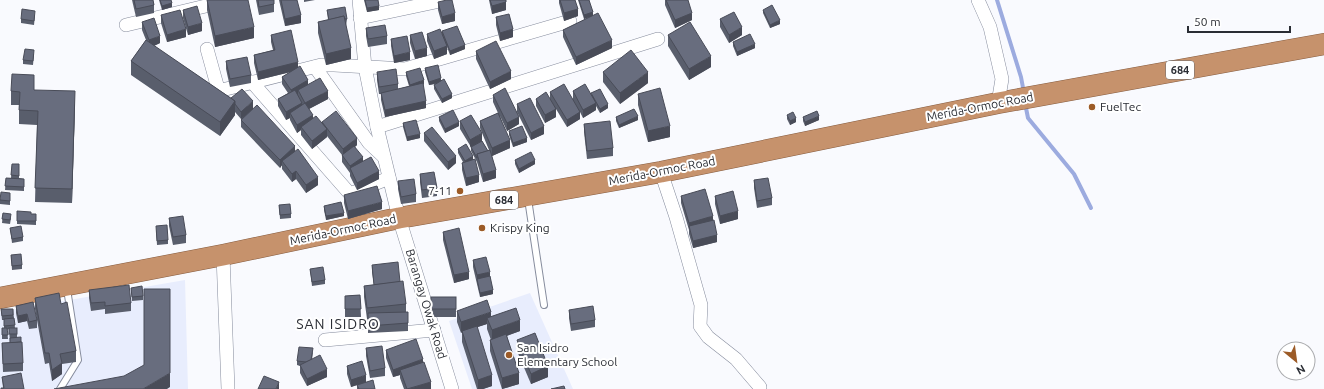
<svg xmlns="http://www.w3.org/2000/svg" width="1324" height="389" font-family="Ubuntu,sans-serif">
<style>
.built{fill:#e8edfd}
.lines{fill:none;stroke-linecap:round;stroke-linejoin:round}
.stream{stroke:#9cabdf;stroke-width:4}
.service-casing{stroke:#868c9d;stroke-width:8}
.minor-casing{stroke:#868c9d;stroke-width:14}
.trunk-casing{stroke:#865d41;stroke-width:22}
.service{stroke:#fff;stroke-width:6}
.minor{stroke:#fff;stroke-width:13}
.trunk{stroke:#c6926c;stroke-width:21}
.wall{fill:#595e6c}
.shaded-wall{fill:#494c58}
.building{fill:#686d7e;stroke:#494c58}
.poi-dot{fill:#9c5b27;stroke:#fff;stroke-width:1.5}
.labels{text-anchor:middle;stroke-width:4;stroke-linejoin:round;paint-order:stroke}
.shield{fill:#fff;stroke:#6a6c71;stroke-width:1}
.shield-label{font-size:11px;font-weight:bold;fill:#2a2d34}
.street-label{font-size:12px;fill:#2a2d34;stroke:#fff}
.poi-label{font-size:12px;fill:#2a2d34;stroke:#fff;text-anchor:start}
.quarter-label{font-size:14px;letter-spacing:1px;fill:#2a2d34;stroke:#fff}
</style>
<rect width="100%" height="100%" fill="#f9fafe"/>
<g class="built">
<polygon points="185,280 188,389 0,389 0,312"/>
<polygon points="530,293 573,389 472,389 449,321"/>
</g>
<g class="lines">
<g class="stream">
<polyline points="997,0 1021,77 1024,93"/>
<polyline points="1025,103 1028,118 1074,174 1091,208"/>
</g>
<defs>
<g id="service">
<polyline points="528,199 544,305"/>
<polyline points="60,389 78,360 67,289"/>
</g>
<g id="minor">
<polyline points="359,0 365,67 377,127 399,218 452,389"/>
<polyline points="978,0 990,27 1002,79 998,103"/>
<polyline points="360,18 445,0"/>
<polyline points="126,25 231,0"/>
<polyline points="207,49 217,85 219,89 222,90 321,65 334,65 405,69 570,21"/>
<polyline points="315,67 369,143 384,157"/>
<polyline points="252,82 350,194 389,178"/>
<polyline points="377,127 658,39"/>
<polyline points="661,172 676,217 701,305 700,326 708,337 736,359 760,387"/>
<polyline points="223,255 228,389"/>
<polyline points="325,340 434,330"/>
</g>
<polyline id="trunk" points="0,298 223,255 399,218 661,172 998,103 1324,44"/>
</defs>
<use href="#service" class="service-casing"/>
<use href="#minor" class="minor-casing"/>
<use href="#trunk" class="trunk-casing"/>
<use href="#service" class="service"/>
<use href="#minor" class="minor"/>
<use href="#trunk" class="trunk"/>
</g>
<g class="wall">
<polygon points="132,0 153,0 154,5 154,13 136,17"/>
<polygon points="159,0 171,0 172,7 162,10"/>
<polygon points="207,0 254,38 215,47 207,10"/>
<polygon points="256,0 274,0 274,12 259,15"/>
<polygon points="279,0 297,0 301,23 285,26"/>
<polygon points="304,0 315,0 304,2"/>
<polygon points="364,0 378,0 379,10 367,12"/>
<polygon points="489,0 506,0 506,10 492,14"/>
<polygon points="559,0 575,0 578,16 564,21 559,3"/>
<polygon points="578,0 589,0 593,16 612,48 576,65 563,37 563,30 592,16 584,19"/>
<polygon points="665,0 688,0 692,20 675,28 665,5"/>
<polygon points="438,2 455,21 442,24 438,10"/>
<polygon points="183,10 202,31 188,35 183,18"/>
<polygon points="327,10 347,19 346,26 351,59 326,65 318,33 318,22 328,20"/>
<polygon points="763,10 780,24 770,28 763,13"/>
<polygon points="35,15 34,25 21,23 21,19"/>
<polygon points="161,15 186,37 167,42 161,23"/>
<polygon points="496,17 513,37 500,41 496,25"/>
<polygon points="720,19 742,35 729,43 720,27"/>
<polygon points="142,22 160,43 154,46 231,98 253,109 295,152 318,185 306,193 296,179 292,182 282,169 282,165 280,168 241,127 241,119 235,112 235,115 220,136 131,75 131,61 146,40 142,30"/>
<polygon points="366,28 387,36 387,44 368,47 366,36"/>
<polygon points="442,31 465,49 450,55 447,47 447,54 434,59 427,41 427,34 442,35"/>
<polygon points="271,35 298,67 308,85 328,99 309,109 313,118 322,123 322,122 357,145 355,147 363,161 379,179 357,190 350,176 350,173 342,162 342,155 327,136 327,137 312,149 301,135 301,130 297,133 290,120 290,118 286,120 278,106 278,99 288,93 282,84 282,77 291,72 258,80 254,63 254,55 273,50 271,42"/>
<polygon points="410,35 427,56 415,59 410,43"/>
<polygon points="668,35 711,67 689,80 668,46"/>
<polygon points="391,39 410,60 394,63 391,46"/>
<polygon points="733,42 755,48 737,56 733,46"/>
<polygon points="476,51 511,79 490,89 476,59"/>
<polygon points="34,54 33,65 23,64 23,60"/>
<polygon points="226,61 251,75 251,83 230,87 226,69"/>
<polygon points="425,68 441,80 452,98 442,103 434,89 434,85 436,84 429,85 425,72"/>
<polygon points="377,72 398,84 398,89 409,86 406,76 406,72 424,84 423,85 426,108 385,117 381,100 381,94 379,94 377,80"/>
<polygon points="603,72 648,83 620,104 603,82"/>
<polygon points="34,90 75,105 72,203 35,202 37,125 19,124 19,105 11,105 11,91"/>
<polygon points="573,91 591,94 608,108 600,113 596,106 596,110 583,118 580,112 580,119 567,127 556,109 556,117 545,123 536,106 536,99 550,99 550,92 573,99"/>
<polygon points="638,94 670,137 648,142 638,105"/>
<polygon points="493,95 517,112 517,104 544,134 531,140 517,112 519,124 507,131 500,116 510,148 492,156 496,178 483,182 477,162 471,151 471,147 460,129 460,121 482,141 488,151 489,150 480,128 480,121 498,113 493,102"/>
<polygon points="787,115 796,122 790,125 787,119"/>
<polygon points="439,117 459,126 445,133 439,121"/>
<polygon points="616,117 638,120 619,128 616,121"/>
<polygon points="803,117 819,120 805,126 803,121"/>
<polygon points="403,123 420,138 407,141 403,127"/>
<polygon points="584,124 613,148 613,156 587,159 584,132"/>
<polygon points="509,131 527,142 513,147 509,135"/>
<polygon points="424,133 456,163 448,170 424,141"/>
<polygon points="458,149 473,160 479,182 466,186 462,170 462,163 463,162 458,153"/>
<polygon points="515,160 535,164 519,173 515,164"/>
<polygon points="12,164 19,168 19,178 24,179 24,191 5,190 6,178 11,178"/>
<polygon points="420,174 437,188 437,196 422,198 420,182"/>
<polygon points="754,180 772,198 772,205 757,208 754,188"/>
<polygon points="398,181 416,194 416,202 401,204 398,189"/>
<polygon points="10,193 10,205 0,204 0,200"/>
<polygon points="344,195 382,209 348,219 344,203"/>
<polygon points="681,196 713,220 717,242 693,248 689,234 689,230 681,203"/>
<polygon points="715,196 738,219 720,224 715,204"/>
<polygon points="279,205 291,214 291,218 280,219"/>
<polygon points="324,206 344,216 326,220 324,210"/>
<polygon points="3,213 11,218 10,224 2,223"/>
<polygon points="31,214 36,214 36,225 17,224 17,221"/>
<polygon points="169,218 186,235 186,243 173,245 169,226"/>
<polygon points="10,228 23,237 23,241 12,243"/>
<polygon points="156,230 168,240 168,244 157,245"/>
<polygon points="443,232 469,279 454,283 443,240"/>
<polygon points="11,255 22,265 22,269 12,270"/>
<polygon points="473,260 490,276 493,294 480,297 473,267"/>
<polygon points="372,265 400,282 406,304 406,312 408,312 408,331 368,333 368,319 367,319 364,297 364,286 374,285 372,272"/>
<polygon points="310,269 325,280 325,284 312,286"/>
<polygon points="131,288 143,296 143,300 132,301"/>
<polygon points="89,290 131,303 131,311 105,314 105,309 91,311 89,298"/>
<polygon points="360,295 361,317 345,317 345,296"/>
<rect x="431" y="297" width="25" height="20"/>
<polygon points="35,298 61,304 76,351 76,362 62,364 62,374 52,381 49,363 45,364 35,309"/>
<polygon points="16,306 37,320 37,328 29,329 27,321 18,323 16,313"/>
<polygon points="1,309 13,309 15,328 17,328 17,337 23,363 23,371 3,372 2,343 10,343 9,329 7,330 8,339 2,339 2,328 4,328 4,320 2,320"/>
<polygon points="569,310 595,320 595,327 571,331 569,318"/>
<polygon points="457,311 491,317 520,331 507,336 519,384 502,389 490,351 490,340 491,340 487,329 487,324 477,327 492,386 483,389 477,389 462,342 462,332 461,333 457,322"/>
<polygon points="517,340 548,377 531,384 517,351"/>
<polygon points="366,348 385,368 385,376 370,378 366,356"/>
<polygon points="386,350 423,362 431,389 404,389 400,378 400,375 393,377 386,358"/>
<polygon points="313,352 312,360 327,377 307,386 300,373 300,366 297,365 297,361"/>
<polygon points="347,366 366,382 375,389 357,389 357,385 351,387 347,374"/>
<polygon points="2,377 24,389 3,388"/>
</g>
<g class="shaded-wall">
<polygon points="506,2 506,10 492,14 492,6"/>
<polygon points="172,3 172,7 162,10 162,6"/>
<polygon points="379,6 379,10 367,12 367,8"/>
<polygon points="578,9 578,16 564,21 564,13"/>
<polygon points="593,12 593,16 584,19 584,15"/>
<polygon points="455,13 455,21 442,24 442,17"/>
<polygon points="692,13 692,20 675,28 675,20"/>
<polygon points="301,15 301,23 285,26 285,19"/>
<polygon points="780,20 780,24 770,28 770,25"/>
<polygon points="202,23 202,31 188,35 188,27"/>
<polygon points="254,27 254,38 215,47 215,36"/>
<polygon points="742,27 742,35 729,43 729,35"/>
<polygon points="186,29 186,37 167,42 167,35"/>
<polygon points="513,29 513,37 500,41 500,33"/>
<polygon points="160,36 160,43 149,48 149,40"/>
<polygon points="612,40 612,48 576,65 576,57"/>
<polygon points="755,44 755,48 737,56 737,52"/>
<polygon points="465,45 465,49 450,55 450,51"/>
<polygon points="447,46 447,54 434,59 434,51"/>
<polygon points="351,48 351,59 326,65 326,54"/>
<polygon points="427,48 427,56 415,59 415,51"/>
<polygon points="410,52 410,60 394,63 394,56"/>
<polygon points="711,56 711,67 689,80 689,69"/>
<polygon points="298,62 298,70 258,80 258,72"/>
<polygon points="511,71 511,79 490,89 490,82"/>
<polygon points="648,72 648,83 620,104 620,93"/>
<polygon points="441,78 441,82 429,85 429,82"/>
<polygon points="308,80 308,88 298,90 298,94 291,98 291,90"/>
<polygon points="424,80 424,84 410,89 410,85"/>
<polygon points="75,91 75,105 72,203 72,189"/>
<polygon points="328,91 328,99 305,111 305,103"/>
<polygon points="452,94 452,98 442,103 442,99"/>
<polygon points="235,101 235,115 220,136 220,122"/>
<polygon points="253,101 253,109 241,119 241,112"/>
<polygon points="426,101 426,108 385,117 385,110"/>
<polygon points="302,103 302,111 290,113 290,118 286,120 286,112"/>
<polygon points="596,103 596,110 583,118 583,110"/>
<polygon points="608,104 608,108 600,113 600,109"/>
<polygon points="556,109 556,117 545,123 545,115"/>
<polygon points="580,112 580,119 567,127 567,120"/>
<polygon points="313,115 313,123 301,127 301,130 297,133 297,125"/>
<polygon points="638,116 638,120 619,128 619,125"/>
<polygon points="819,116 819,120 805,126 805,122"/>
<polygon points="519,117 519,124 507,131 507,123"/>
<polygon points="796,118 796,122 790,125 790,121"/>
<polygon points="459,122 459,126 445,133 445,129"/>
<polygon points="544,126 544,134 531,140 531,133"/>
<polygon points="670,126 670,137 648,142 648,131"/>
<polygon points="327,129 327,137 312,149 312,141"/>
<polygon points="482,133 482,141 470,147 470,140"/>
<polygon points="420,134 420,138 407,141 407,137"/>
<polygon points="357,138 357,145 343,156 343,149"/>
<polygon points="527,138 527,142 513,147 513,143"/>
<polygon points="510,140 510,148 492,156 492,148"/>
<polygon points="295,146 295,153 282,161 282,165 280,168 280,160"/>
<polygon points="456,156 456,163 448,170 448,162"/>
<polygon points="473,156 473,160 465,165 465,161"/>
<polygon points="363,157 363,165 350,169 350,166"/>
<polygon points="535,160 535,164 519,173 519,169"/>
<polygon points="496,170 496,178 483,182 483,174"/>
<polygon points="296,171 296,179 292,182 292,174"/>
<polygon points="379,171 379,179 357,190 357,183"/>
<polygon points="479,175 479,182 466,186 466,178"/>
<polygon points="318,177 318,185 306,193 306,185"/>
<polygon points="382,202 382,209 348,219 348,211"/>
<polygon points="738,211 738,219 720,224 720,216"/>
<polygon points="344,213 344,216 326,220 326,216"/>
<polygon points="713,216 713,224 689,226 689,230 689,223"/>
<polygon points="717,235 717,242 693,248 693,241"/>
<polygon points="469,272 469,279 454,283 454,275"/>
<polygon points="490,272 490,280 477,279 477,275"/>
<polygon points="493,290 493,294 480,297 480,293"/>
<polygon points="491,312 491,323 487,318 487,324 463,332 462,331 462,332 461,333 461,322"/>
<polygon points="27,314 27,321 18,323 18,316"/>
<polygon points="520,320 520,331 492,341 492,330"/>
<polygon points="423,359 423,366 400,370 400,375 393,377 393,370"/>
<polygon points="62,363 62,374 52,381 52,370"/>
<polygon points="548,366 548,377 531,384 531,374"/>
<polygon points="327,369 327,377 307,386 307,379"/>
<polygon points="170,373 170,387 167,389 143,389"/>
<polygon points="519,373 519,384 502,389 502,378"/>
<polygon points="366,375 366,382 351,387 351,380"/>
<polygon points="492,375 492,386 483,389 478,389 478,380"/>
<polygon points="279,382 279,389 276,389"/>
<polygon points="431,382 431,389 409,389"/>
</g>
<g class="building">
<polygon points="134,0 153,0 154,5 136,9"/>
<polygon points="160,0 171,0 172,3 162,6"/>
<polygon points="207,0 248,0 254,27 215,36"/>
<polygon points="258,0 274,0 274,4 259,7"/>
<polygon points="281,0 297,0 301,15 285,19"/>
<polygon points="365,0 378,0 379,6 367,8"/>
<polygon points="447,0 452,0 455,13 442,17 438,2"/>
<polygon points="490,0 506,0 506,2 492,6"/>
<polygon points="560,0 575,0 578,9 564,13"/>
<polygon points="579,0 589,0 593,12 584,15"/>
<polygon points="666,0 688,0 692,13 675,20"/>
<polygon points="772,5 780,20 770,25 763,10"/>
<polygon points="197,6 202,23 188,27 183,10"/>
<polygon points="345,7 347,19 345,19 344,16 329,20 327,10"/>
<polygon points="22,9 35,11 34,21 21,19"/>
<polygon points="180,10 186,29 167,35 161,15"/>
<polygon points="734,12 742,27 729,35 720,19"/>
<polygon points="598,13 612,40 576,57 563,30"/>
<polygon points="509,14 513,29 500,33 496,17"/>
<polygon points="344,16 351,48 326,54 318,22"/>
<polygon points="154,18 160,36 149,40 142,22"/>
<polygon points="690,22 711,56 689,69 668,35"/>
<polygon points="385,25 387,36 368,39 366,28"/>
<polygon points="457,26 465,45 450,51 442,31"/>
<polygon points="440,29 447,46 434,51 427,34"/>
<polygon points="291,30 298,62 258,72 254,55 275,50 271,35"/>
<polygon points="422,32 427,48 415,51 410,35"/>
<polygon points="750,34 755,44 737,52 733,42"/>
<polygon points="407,36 410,52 394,56 391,39"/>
<polygon points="146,40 235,101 220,122 131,61"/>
<polygon points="496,41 511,71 490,82 476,51"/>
<polygon points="25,49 34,50 33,61 23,60"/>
<polygon points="631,50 648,72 620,93 603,72"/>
<polygon points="247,57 251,75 230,79 226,61"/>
<polygon points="438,65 441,78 429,82 425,68"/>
<polygon points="300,66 308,80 291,90 282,77"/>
<polygon points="420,68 424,80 410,85 406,72"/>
<polygon points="396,69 398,84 379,87 377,72"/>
<polygon points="12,74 34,75 34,90 75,91 72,189 35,188 38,111 19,110 20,92 11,91"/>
<polygon points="320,78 328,91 305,103 313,115 297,125 290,113 305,103 298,90"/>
<polygon points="444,79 452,94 442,99 434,85"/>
<polygon points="423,83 426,101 385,110 381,93"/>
<polygon points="564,84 580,112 567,120 550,92"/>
<polygon points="585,84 596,103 583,110 573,91"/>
<polygon points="505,88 519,117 507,123 493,95"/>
<polygon points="660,88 670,126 648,131 638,94"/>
<polygon points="242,89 253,101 241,112 235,104 235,101 231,98"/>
<polygon points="600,89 608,104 600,109 591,93"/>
<polygon points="295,90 302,103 286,112 278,99"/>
<polygon points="546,92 556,109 545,115 536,99"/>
<polygon points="530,98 544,126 531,133 517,104"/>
<polygon points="257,105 295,146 280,160 241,120"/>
<polygon points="634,109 638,116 619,125 616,117"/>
<polygon points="453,110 459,122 445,129 439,117"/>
<polygon points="336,111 357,138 343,149 322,122"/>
<polygon points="817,111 819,116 805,122 803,117"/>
<polygon points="793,112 796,118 790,121 787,115"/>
<polygon points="498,113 510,140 492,148 480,121"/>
<polygon points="471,115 482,133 470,140 460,121"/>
<polygon points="316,116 327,129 312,141 301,127"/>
<polygon points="416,120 420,134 407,137 403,123"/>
<polygon points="610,121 613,148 587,151 584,124"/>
<polygon points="522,126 527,138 513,143 509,131"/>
<polygon points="432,127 456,156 448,162 424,133"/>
<polygon points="482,141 488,151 477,154 477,158 471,147"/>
<polygon points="466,144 473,156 465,161 458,149"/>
<polygon points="354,146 363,157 350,166 342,155"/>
<polygon points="298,149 318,177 306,185 296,171 292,174 282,161"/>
<polygon points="490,150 496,170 483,174 477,154"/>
<polygon points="531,152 535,160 519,169 515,160"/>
<polygon points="371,157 379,171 357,183 350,168"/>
<polygon points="475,159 479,175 466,178 462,163"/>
<polygon points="12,164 19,164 19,176 11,175"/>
<polygon points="434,172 437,188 422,190 420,174"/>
<polygon points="6,178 24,179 24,187 5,186"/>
<polygon points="768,178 772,198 757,201 754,180"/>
<polygon points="414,179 416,194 401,197 398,181"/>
<polygon points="377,186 382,202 348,211 344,195"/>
<polygon points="705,189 713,216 689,223 681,196"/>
<polygon points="733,191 738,211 720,216 715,196"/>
<polygon points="1,192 10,193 10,201 0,200"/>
<polygon points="341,202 344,213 326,216 324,206"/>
<polygon points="290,204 291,214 280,215 279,205"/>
<polygon points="17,211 31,212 31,214 36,214 36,221 17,221"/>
<polygon points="3,213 11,214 10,220 2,219"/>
<polygon points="183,216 186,235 173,237 169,218"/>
<polygon points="714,220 717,235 693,241 689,226"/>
<polygon points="167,225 168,240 157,241 156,226"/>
<polygon points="21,226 23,237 12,239 10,228"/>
<polygon points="459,228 469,272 454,275 443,232"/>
<polygon points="21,254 22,265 12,266 11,255"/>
<polygon points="486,257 490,272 477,275 473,260"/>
<polygon points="398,262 400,282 374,285 372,265"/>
<polygon points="323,267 325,280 312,282 310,269"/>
<polygon points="490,276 493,290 480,293 477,279"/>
<polygon points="403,281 406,304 367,308 364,286"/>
<polygon points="129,285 131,303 105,306 105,302 91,303 89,290"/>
<polygon points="142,286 143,296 132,297 131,288"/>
<polygon points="144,289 170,289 170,373 143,389 54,389 124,376 144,365"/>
<polygon points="59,293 61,304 67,302 76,351 60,354 62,363 52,370 49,353 45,353 35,298"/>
<polygon points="360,295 361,309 345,309 345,296"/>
<rect x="431" y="297" width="25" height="12"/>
<polygon points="487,300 491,312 461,322 457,311"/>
<polygon points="33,302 37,320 29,322 27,314 18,316 16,306"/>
<polygon points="593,306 595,320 571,324 569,310"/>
<polygon points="516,308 520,320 492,330 487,318"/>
<polygon points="1,309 13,309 13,315 2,316"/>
<polygon points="408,312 408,323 368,326 368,313"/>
<polygon points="14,318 15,325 4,326 4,319"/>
<polygon points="477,326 492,375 478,380 462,331"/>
<polygon points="2,328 7,328 8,335 2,335"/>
<rect x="9" y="328" width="8" height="6"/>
<polygon points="535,333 548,366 531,374 517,340"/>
<polygon points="506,334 519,373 502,378 490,340"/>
<polygon points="21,337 21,342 10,343 10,338"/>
<polygon points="416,339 423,359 393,370 386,350"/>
<polygon points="22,342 23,363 3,364 2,343"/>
<polygon points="382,346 385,368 370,371 366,348"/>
<polygon points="299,347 313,348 311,360 306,362 297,361"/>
<polygon points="320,355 327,369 307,379 300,365"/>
<polygon points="362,361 366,375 351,380 347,366"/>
<polygon points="424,362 431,382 407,389 400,370"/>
<polygon points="21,373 24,389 1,389 1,388 4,388 2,377"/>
<polygon points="264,376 279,382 276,389 258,389"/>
<polygon points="373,380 375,389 359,389 357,385"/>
<polygon points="564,386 565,389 551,389"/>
</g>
<g class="poi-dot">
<circle cx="1092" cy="107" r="4"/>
<circle cx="460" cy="191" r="4"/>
<circle cx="482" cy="228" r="4"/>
<circle cx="509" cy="355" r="4"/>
</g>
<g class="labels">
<g class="shield">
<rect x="1166" y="61" width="28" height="18" rx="3"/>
<rect x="490" y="191" width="28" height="18" rx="3"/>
</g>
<g class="shield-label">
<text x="1180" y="74">684</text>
<text x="504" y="204">684</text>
</g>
<g class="street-label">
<text transform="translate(980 107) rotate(-11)" y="4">Merida-Ormoc Road</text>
<text transform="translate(662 171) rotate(-11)" y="4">Merida-Ormoc Road</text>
<text transform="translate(343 230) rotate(-12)" y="4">Merida-Ormoc Road</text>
<text transform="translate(426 304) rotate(73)" y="4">Barangay Owak Road</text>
</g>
<g class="poi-label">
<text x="1100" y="111">FuelTec</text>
<text x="452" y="195" text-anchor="end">7-11</text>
<text x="490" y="232">Krispy King</text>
<text x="517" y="352">San Isidro<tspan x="517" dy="14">Elementary School</tspan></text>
</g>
<g class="quarter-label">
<text x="338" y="329">SAN ISIDRO</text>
</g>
</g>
<g transform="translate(1296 361) rotate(151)"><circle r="19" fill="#ffffff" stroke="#aaabae"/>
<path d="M0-3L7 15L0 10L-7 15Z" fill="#9c5b27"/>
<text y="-6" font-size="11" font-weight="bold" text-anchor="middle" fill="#2a2d34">N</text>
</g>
<path d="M1188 26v6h102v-6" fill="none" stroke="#2a2d34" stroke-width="2"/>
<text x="1194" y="26" font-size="12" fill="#2a2d34" stroke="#ffffff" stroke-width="3" paint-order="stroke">50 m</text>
</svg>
